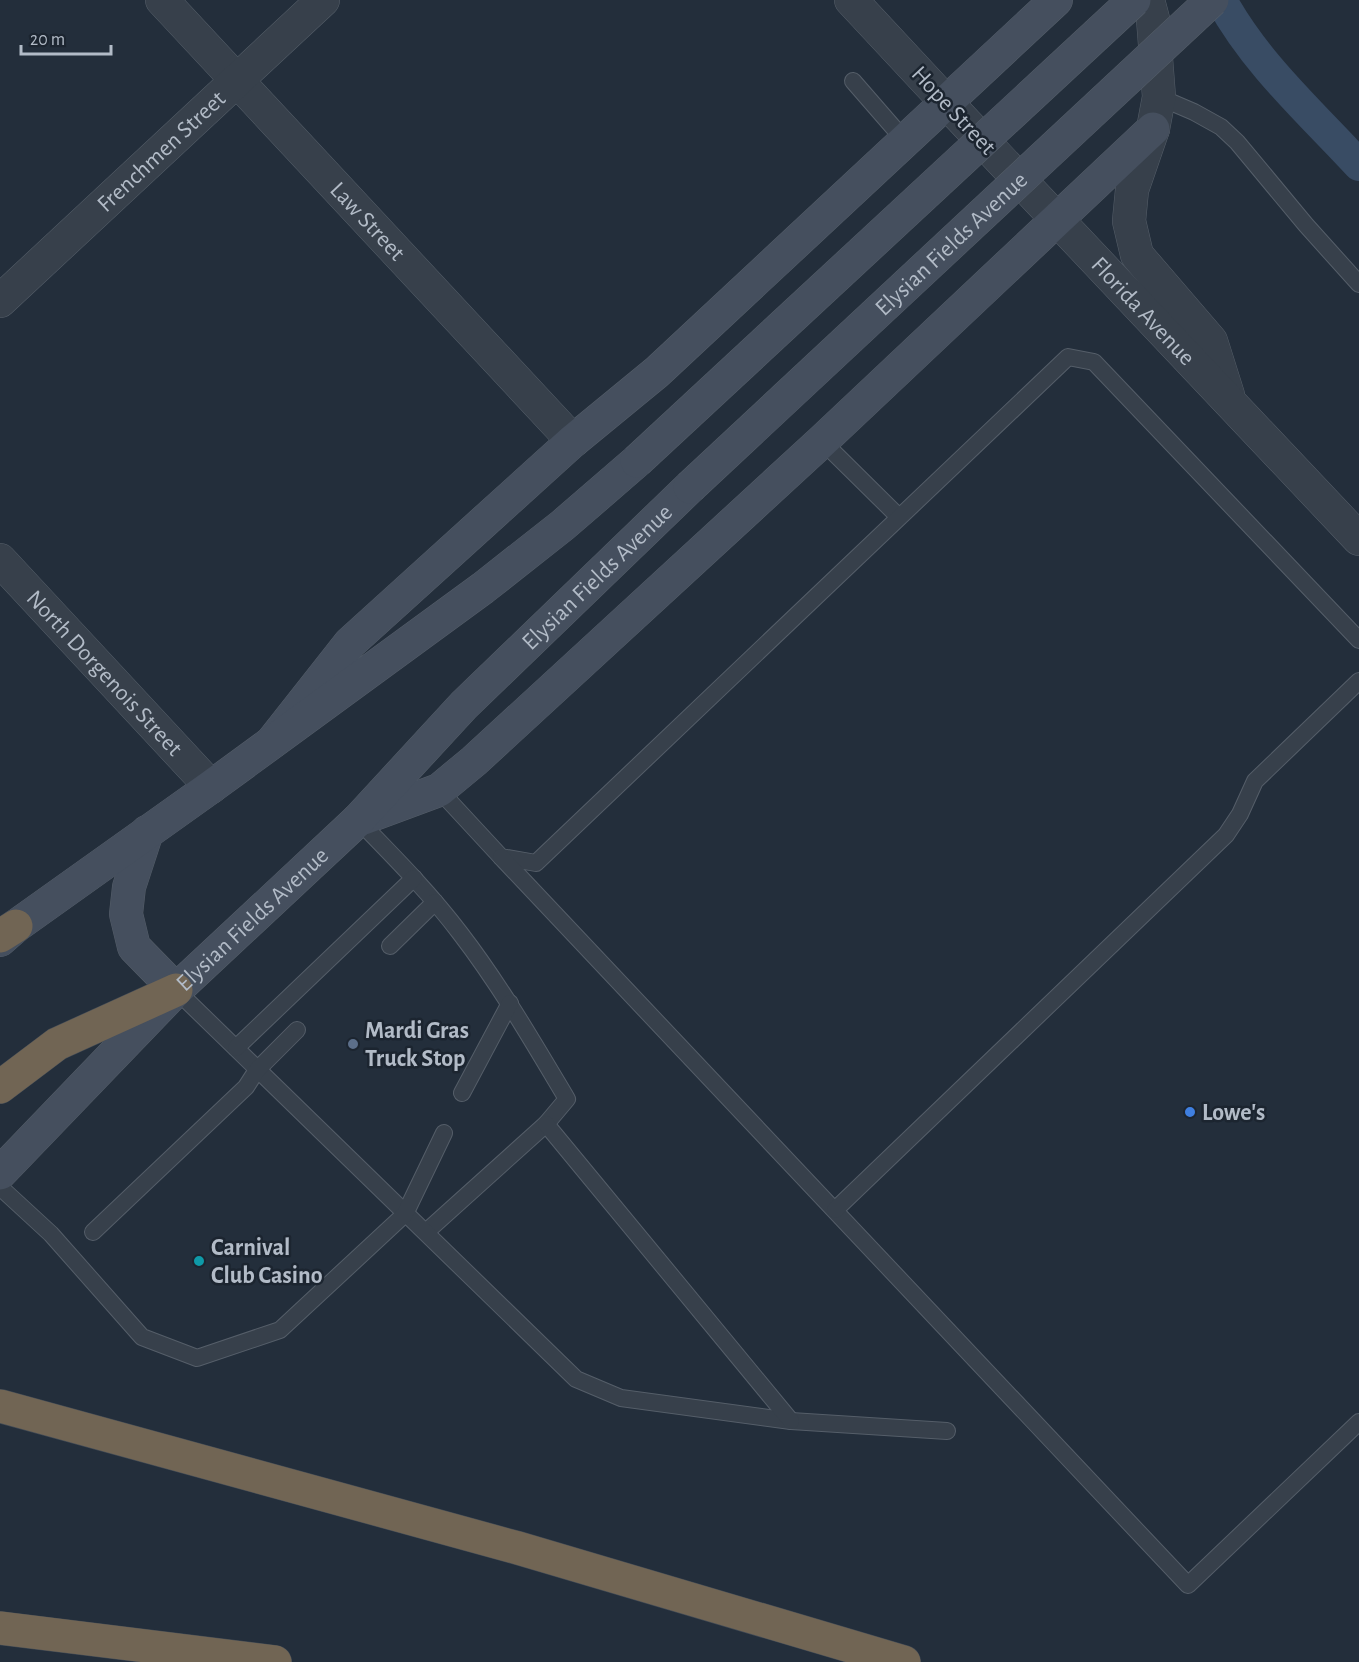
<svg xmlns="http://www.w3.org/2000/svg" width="1359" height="1662" font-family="'Alegreya Sans',sans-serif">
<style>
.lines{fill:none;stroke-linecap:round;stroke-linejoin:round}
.canal{stroke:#394c64;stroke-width:32}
.service-casing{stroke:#555e69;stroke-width:18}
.minor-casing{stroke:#555e69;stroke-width:34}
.tertiary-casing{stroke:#555e69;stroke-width:34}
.secondary-casing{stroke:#555e69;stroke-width:34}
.motorway-casing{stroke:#424b56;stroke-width:34}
.service{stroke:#37404b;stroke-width:16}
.minor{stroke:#37404b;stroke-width:33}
.tertiary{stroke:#37404b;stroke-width:33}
.secondary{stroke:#454f5e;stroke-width:33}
.motorway{stroke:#716554;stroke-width:33}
.secondary-bridge-casing{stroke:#555e69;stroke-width:34;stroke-linecap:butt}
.secondary-bridge{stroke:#454f5e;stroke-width:33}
.service-dot{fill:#5c6f8a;stroke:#1c2530;stroke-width:2}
.shop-dot{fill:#3f7fe0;stroke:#1c2530;stroke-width:2}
.culture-dot{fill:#0f9aa8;stroke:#1c2530;stroke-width:2}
.labels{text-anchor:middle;stroke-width:5;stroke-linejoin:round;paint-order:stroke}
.street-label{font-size:24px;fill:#b2bbc7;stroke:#1c2530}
.poi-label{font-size:24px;font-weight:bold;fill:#b2bbc7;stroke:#1c2530;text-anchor:start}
</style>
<rect width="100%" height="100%" fill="#232e3b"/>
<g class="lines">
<path class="canal" d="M1221 0C1256 64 1310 112 1359 165"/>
<defs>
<g id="service">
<polyline points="853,81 906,142"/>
<polyline points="1159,97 1194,112 1221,127 1237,142 1306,225 1359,284"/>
<polyline points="822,441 899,517"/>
<polyline points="439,790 501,857 536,863 1068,357 1094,362 1359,640"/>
<path d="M358 820C393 856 429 892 460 933 500 985 533 1042 567 1099L546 1124 426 1232"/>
<polyline points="501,857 1188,1585 1359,1422"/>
<polyline points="390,946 435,902"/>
<polyline points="176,990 576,1379 621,1398 791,1421 947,1431"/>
<polyline points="236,1048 414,878"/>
<polyline points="462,1093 510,1003"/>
<polyline points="546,1124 791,1421"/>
<polyline points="0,1187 51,1234 142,1337 197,1358 280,1330 405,1214 444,1133"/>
<polyline points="835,1210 1226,835 1240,814 1255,781 1359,681"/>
<polyline points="93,1232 246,1087 257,1070 297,1030"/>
</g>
<g id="minor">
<path id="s1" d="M162 0 573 441"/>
<polyline points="851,0 947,103"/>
<path id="s2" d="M0 301 323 0"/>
<path id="s3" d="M0 560 211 787"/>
</g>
<g id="tertiary">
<polyline points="1148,0 1153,19 1159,97 1153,129 1132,190 1129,221 1137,255 1211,341 1228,395"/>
<path id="s4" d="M947 103 1359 539"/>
</g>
<g id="secondary">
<polyline points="272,742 350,643 573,441 657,372 1056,0"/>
<polyline points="358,820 439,790 474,761 822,441 1153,129"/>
<polyline points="147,832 129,887 126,914 134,947 176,990"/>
<polyline points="0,940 16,926 211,787 483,588 563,525 637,461"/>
<path id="s5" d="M0 1173 176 990 358 820 464 705 690 487"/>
</g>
<g id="motorway">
<polyline points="0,936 16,926"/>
<polyline points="0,1087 57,1044 176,990"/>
<polyline points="0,1406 518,1548 904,1662"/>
<polyline points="0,1628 275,1662"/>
</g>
</defs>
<use href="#service" class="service-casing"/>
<use href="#minor" class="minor-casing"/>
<use href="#tertiary" class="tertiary-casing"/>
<use href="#secondary" class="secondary-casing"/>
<use href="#motorway" class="motorway-casing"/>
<use href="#service" class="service"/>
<use href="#minor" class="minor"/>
<use href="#tertiary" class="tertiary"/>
<use href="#secondary" class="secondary"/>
<use href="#motorway" class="motorway"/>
<defs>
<g id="secondary-bridge">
<polyline points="637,461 1134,0"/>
<path id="s6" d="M690 487 1212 0"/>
</g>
</defs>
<use href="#secondary-bridge" class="secondary-bridge-casing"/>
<use href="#secondary-bridge" class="secondary-bridge"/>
</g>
<circle class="service-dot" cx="353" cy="1044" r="6"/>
<circle class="shop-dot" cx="1190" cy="1112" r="6"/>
<circle class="culture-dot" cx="199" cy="1261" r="6"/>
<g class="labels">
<g class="street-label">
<text transform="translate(954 110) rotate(47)" y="8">Hope Street</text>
<text dy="8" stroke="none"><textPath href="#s2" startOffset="220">Frenchmen Street</textPath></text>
<text dy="8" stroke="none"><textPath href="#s1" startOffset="302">Law Street</textPath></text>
<text dy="8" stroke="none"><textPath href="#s6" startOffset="357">Elysian Fields Avenue</textPath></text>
<text dy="8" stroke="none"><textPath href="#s4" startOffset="286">Florida Avenue</textPath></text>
<text dy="8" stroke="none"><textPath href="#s5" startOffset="844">Elysian Fields Avenue</textPath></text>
<text dy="8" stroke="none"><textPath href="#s3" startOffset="154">North Dorgenois Street</textPath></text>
<text dy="8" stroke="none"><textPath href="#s5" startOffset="358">Elysian Fields Avenue</textPath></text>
</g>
<g class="poi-label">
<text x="365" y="1038">Mardi Gras<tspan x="365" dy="28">Truck Stop</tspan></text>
<text x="1202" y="1120">Lowe's</text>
<text x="211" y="1255">Carnival<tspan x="211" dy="28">Club Casino</tspan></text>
</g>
</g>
<path d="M21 45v9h90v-9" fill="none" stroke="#b2bbc7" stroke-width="3"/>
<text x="30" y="45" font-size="18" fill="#b2bbc7" stroke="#1c2530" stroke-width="4.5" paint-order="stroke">20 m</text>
</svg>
